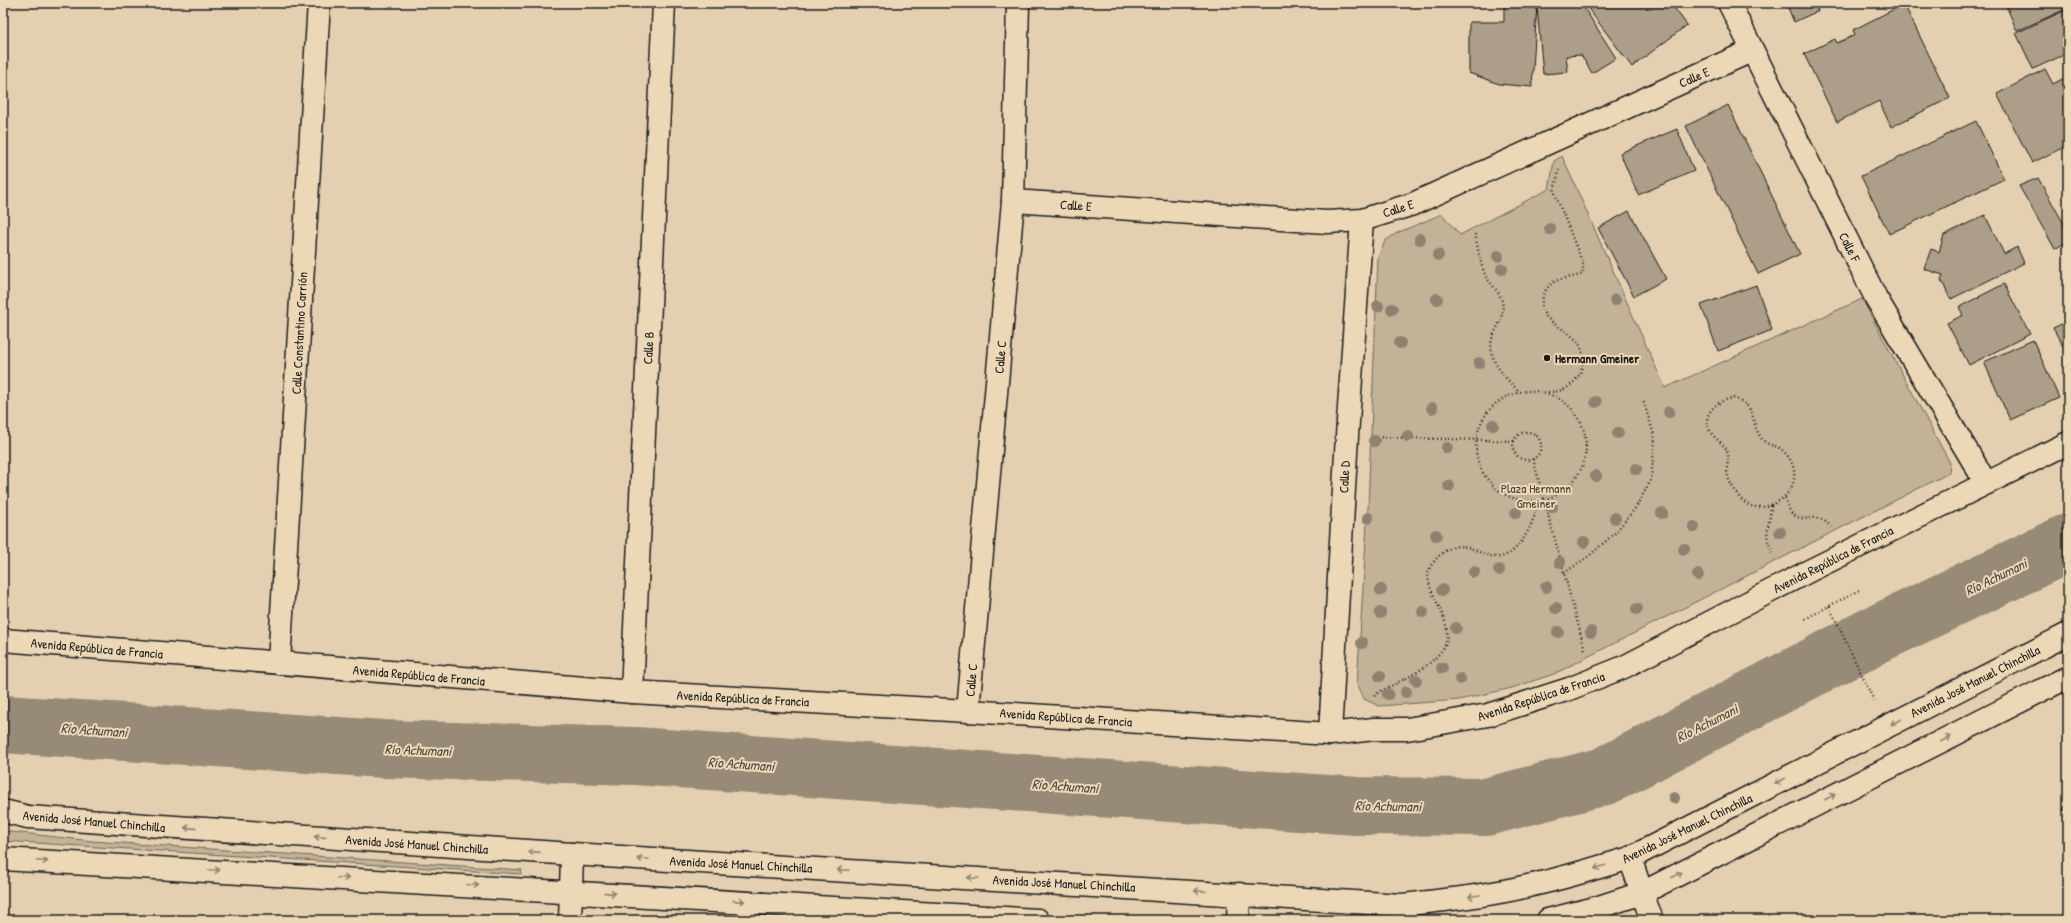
<svg xmlns="http://www.w3.org/2000/svg" width="2071" height="923" font-family="'Patrick Hand',sans-serif">
<style>
.green{fill:#c2b298;stroke:#6f675a}
.lines{fill:none;stroke-linecap:round;stroke-linejoin:round}
.river{stroke:#978b77;stroke-width:58}
.building{fill:#ac9e88;stroke:#1c1c1c}
.minor-casing{stroke:#1c1c1c;stroke-width:25}
.major-casing{stroke:#1c1c1c;stroke-width:25}
.path{stroke:#1c1c1c;stroke-width:2.5;stroke-dasharray:1 3;stroke-linecap:butt}
.minor{stroke:#ecd8b7;stroke-width:22}
.major{stroke:#ecd8b7;stroke-width:22}
.tree{fill:#8d8270}
.oneway{stroke:#8e8371}
.poi-dot{fill:#1c1c1c;stroke:#ecd8b7;stroke-width:1.5}
.labels{text-anchor:middle;stroke-width:4;stroke-linejoin:round;paint-order:stroke}
.street-label{font-size:13px;fill:#1c1c1c;stroke:#ecd8b7}
.poi-label{font-size:13px;font-weight:bold;fill:#1c1c1c;stroke:#ecd8b7;text-anchor:start}
.park-label{font-size:13px;fill:#46423b;stroke:#ecd8b7}
.water-label{font-size:14px;font-style:italic;fill:#4d4840;stroke:#ecd8b7}
</style>
<rect width="100%" height="100%" fill="#e4d0b1"/>
<filter id="ink" filterUnits="userSpaceOnUse"><feTurbulence type="fractalNoise" baseFrequency=".025" numOctaves="2"/><feDisplacementMap in="SourceGraphic" scale="8" xChannelSelector="R" yChannelSelector="G"/><feConvolveMatrix kernelMatrix="1 2 1 2 8 2 1 2 1" color-interpolation-filters="sRGB"/></filter>
<g filter="url(#ink)">
<g class="green">
<polygon points="1562,156 1665,388 1862,299 1950,463 1949,473 1554,674 1512,688 1459,700 1379,706 1364,699 1357,683 1368,507 1378,258 1385,241 1397,233 1442,214 1460,235 1549,189 1554,161"/>
<polygon points="3,831 92,841 522,870 521,874 3,841"/>
</g>
<g class="lines">
<polyline class="river" points="3,724 384,749 635,756 1357,806 1486,807 1605,776 1871,637 2068,543"/>
</g>
<g class="building">
<polygon points="1504,3 1537,3 1532,87 1499,84 1469,73 1469,22 1504,22"/>
<polygon points="1564,3 1581,3 1616,58 1592,73 1581,55 1566,56 1568,72 1543,74 1537,7 1561,5"/>
<polygon points="1584,3 1675,3 1672,5 1687,25 1632,67"/>
<polygon points="1786,3 1815,3 1818,11 1794,22"/>
<polygon points="1870,3 1883,3 1872,8"/>
<polygon points="2005,3 2067,3 2068,8 2017,31"/>
<polygon points="1904,4 1950,98 1891,127 1879,101 1837,122 1804,54 1835,39 1837,43 1855,35 1853,30"/>
<polygon points="2068,9 2068,53 2033,69 2016,33"/>
<polygon points="2045,69 2053,84 2068,76 2068,145 2032,163 1997,94"/>
<polygon points="1728,105 1800,254 1758,274 1686,126"/>
<polygon points="1976,121 2004,179 1889,234 1861,176"/>
<polygon points="1677,129 1694,171 1638,195 1620,153"/>
<polygon points="2038,178 2068,231 2068,241 2055,249 2019,186"/>
<polygon points="1629,211 1666,279 1634,296 1598,228"/>
<polygon points="1985,215 2004,254 2017,247 2024,263 1951,299 1941,280 1943,275 1924,269 1931,249 1939,252 1944,235"/>
<polygon points="2004,284 2030,334 1969,365 1947,323 1963,315 1959,307"/>
<polygon points="1756,285 1772,330 1718,351 1701,305"/>
<polygon points="2068,321 2068,349 2065,350 2053,328"/>
<polygon points="2033,340 2059,398 2010,420 1984,362"/>
<polygon points="2068,800 2068,811 2063,810"/>
</g>
<g class="lines">
<defs>
<g id="minor">
<polyline points="1729,3 1876,298 1986,483"/>
<polyline points="1013,201 1327,222 1362,220 1413,204 1751,51"/>
<polyline points="3,640 632,692 968,711 1330,734 1374,729 1407,729 1488,715 1569,689 1624,667 1811,570 2068,443"/>
<polyline points="279,663 319,3"/>
<polyline points="632,692 664,3"/>
<polyline points="968,711 1013,201 1018,3"/>
<polyline points="1330,734 1347,436 1362,220"/>
<polyline points="1642,893 1652,920"/>
<polyline points="570,920 571,891"/>
</g>
<g id="major">
<path d="M3 811 28 817 572 854 1402 905C1444 900 1486 896 1528 886 1562 879 1596 868 1630 858L2068 634"/>
<polyline points="1630,858 1642,893"/>
<polyline points="3,859 1038,920"/>
<polyline points="571,891 572,854"/>
<polyline points="1238,920 1239,894"/>
<polyline points="1548,920 1596,908 1642,893 2068,677"/>
</g>
</defs>
<use href="#minor" class="minor-casing"/>
<use href="#major" class="major-casing"/>
<g class="path">
<path d="M1475 234C1478 248 1480 266 1487 278 1493 287 1499 291 1502 301 1505 315 1498 325 1493 336 1485 358 1505 378 1519 391"/>
<circle cx="1531" cy="446" r="55"/>
<path d="M1548 392C1560 392 1569 389 1577 378 1581 374 1582 367 1583 361 1586 326 1533 329 1543 297 1545 290 1548 286 1554 282 1563 277 1573 278 1583 274V264L1554 191 1559 170"/>
<path d="M1733 398C1760 407 1748 421 1762 439 1767 446 1778 445 1783 451 1803 469 1795 497 1770 505 1753 511 1742 504 1734 489 1730 483 1727 477 1727 469 1727 462 1730 459 1727 452 1725 443 1714 439 1710 431 1700 414 1718 400 1733 398Z"/>
<circle cx="1527" cy="446" r="14"/>
<polyline points="1377,437 1514,441"/>
<polyline points="1533,459 1585,650"/>
<path d="M1785 498C1787 503 1789 512 1794 515 1807 525 1815 509 1831 527"/>
<path d="M1771 505C1770 528 1762 532 1773 555"/>
<polyline points="1564,573 1589,556 1616,532 1636,507 1651,480 1655,438 1643,400"/>
<polyline points="1829,606 1874,701"/>
<polyline points="1805,619 1861,589"/>
<path d="M1374 695C1396 682 1426 672 1442 650 1462 622 1415 587 1432 564 1467 519 1485 577 1515 549 1528 537 1534 517 1540 501"/>
</g>
<use href="#minor" class="minor"/>
<use href="#major" class="major"/>
</g>
<g class="tree">
<circle cx="1550" cy="229" r="6"/>
<circle cx="1420" cy="239" r="6"/>
<circle cx="1438" cy="255" r="6"/>
<circle cx="1498" cy="256" r="6"/>
<circle cx="1502" cy="269" r="6"/>
<circle cx="1437" cy="299" r="6"/>
<circle cx="1615" cy="300" r="6"/>
<circle cx="1378" cy="306" r="6"/>
<circle cx="1392" cy="309" r="6"/>
<circle cx="1400" cy="343" r="6"/>
<circle cx="1479" cy="363" r="6"/>
<circle cx="1596" cy="402" r="6"/>
<circle cx="1432" cy="408" r="6"/>
<circle cx="1669" cy="412" r="6"/>
<circle cx="1493" cy="425" r="6"/>
<circle cx="1618" cy="433" r="6"/>
<circle cx="1408" cy="436" r="6"/>
<circle cx="1374" cy="441" r="6"/>
<circle cx="1447" cy="448" r="6"/>
<circle cx="1636" cy="469" r="6"/>
<circle cx="1596" cy="476" r="6"/>
<circle cx="1449" cy="486" r="6"/>
<circle cx="1552" cy="507" r="6"/>
<circle cx="1516" cy="513" r="6"/>
<circle cx="1662" cy="513" r="6"/>
<circle cx="1368" cy="518" r="6"/>
<circle cx="1615" cy="518" r="6"/>
<circle cx="1694" cy="527" r="6"/>
<circle cx="1780" cy="532" r="6"/>
<circle cx="1436" cy="535" r="6"/>
<circle cx="1584" cy="542" r="6"/>
<circle cx="1684" cy="549" r="6"/>
<circle cx="1560" cy="562" r="6"/>
<circle cx="1499" cy="570" r="6"/>
<circle cx="1474" cy="572" r="6"/>
<circle cx="1698" cy="575" r="6"/>
<circle cx="1546" cy="587" r="6"/>
<circle cx="1381" cy="590" r="6"/>
<circle cx="1442" cy="590" r="6"/>
<circle cx="1556" cy="608" r="6"/>
<circle cx="1637" cy="609" r="6"/>
<circle cx="1423" cy="612" r="6"/>
<circle cx="1380" cy="613" r="6"/>
<circle cx="1456" cy="628" r="6"/>
<circle cx="1558" cy="632" r="6"/>
<circle cx="1591" cy="632" r="6"/>
<circle cx="1362" cy="643" r="6"/>
<circle cx="1442" cy="668" r="6"/>
<circle cx="1380" cy="676" r="6"/>
<circle cx="1460" cy="679" r="6"/>
<circle cx="1416" cy="680" r="6"/>
<circle cx="1406" cy="692" r="6"/>
<circle cx="1388" cy="694" r="6"/>
<circle cx="1674" cy="798" r="6"/>
</g>
<defs><path id="oneway-shaft" d="M-6 0H5M1.5-3L5.5 0L1.5 3" fill="none" stroke-width="1.6" stroke-linecap="round" stroke-linejoin="round"/></defs>
<g class="oneway">
<use href="#oneway-shaft" transform="translate(1896 722) rotate(153)"/>
<use href="#oneway-shaft" transform="translate(1946 739) rotate(-27)"/>
<use href="#oneway-shaft" transform="translate(1780 781) rotate(153)"/>
<use href="#oneway-shaft" transform="translate(1830 797) rotate(-27)"/>
<use href="#oneway-shaft" transform="translate(190 828) rotate(-176)"/>
<use href="#oneway-shaft" transform="translate(320 837) rotate(-176)"/>
<use href="#oneway-shaft" transform="translate(534 852) rotate(-176)"/>
<use href="#oneway-shaft" transform="translate(643 859) rotate(-177)"/>
<use href="#oneway-shaft" transform="translate(42 861) rotate(3)"/>
<use href="#oneway-shaft" transform="translate(1600 867) rotate(162)"/>
<use href="#oneway-shaft" transform="translate(214 870) rotate(3)"/>
<use href="#oneway-shaft" transform="translate(843 870) rotate(-177)"/>
<use href="#oneway-shaft" transform="translate(1677 875) rotate(-27)"/>
<use href="#oneway-shaft" transform="translate(343 878) rotate(3)"/>
<use href="#oneway-shaft" transform="translate(973 878) rotate(-177)"/>
<use href="#oneway-shaft" transform="translate(473 885) rotate(3)"/>
<use href="#oneway-shaft" transform="translate(1200 891) rotate(-177)"/>
<use href="#oneway-shaft" transform="translate(610 893) rotate(4)"/>
<use href="#oneway-shaft" transform="translate(1474 896) rotate(171)"/>
<use href="#oneway-shaft" transform="translate(739 901) rotate(4)"/>
</g>
</g>
<circle class="poi-dot" cx="1547" cy="358" r="4"/>
<g class="labels">
<g class="street-label">
<text transform="translate(1694 77) rotate(-24)" y="5">Calle E</text>
<text transform="translate(1076 205) rotate(4)" y="5">Calle E</text>
<text transform="translate(1398 208) rotate(-18)" y="5">Calle E</text>
<text transform="translate(1850 247) rotate(63)" y="5">Calle F</text>
<text transform="translate(299 333) rotate(-87)" y="5">Calle Constantino Carrión</text>
<text transform="translate(648 348) rotate(-87)" y="5">Calle B</text>
<text transform="translate(1000 357) rotate(-85)" y="5">Calle C</text>
<text transform="translate(1344 477) rotate(-87)" y="5">Calle D</text>
<text transform="translate(1833 559) rotate(-27)" y="5">Avenida República de Francia</text>
<text transform="translate(97 648) rotate(5)" y="5">Avenida República de Francia</text>
<text transform="translate(419 675) rotate(5)" y="5">Avenida República de Francia</text>
<text transform="translate(971 680) rotate(-85)" y="5">Calle C</text>
<text transform="translate(1975 681) rotate(-27)" y="5">Avenida José Manuel Chinchilla</text>
<text transform="translate(1541 696) rotate(-18)" y="5">Avenida República de Francia</text>
<text transform="translate(743 698) rotate(3)" y="5">Avenida República de Francia</text>
<text transform="translate(1066 717) rotate(4)" y="5">Avenida República de Francia</text>
<text transform="translate(94 821) rotate(5)" y="5">Avenida José Manuel Chinchilla</text>
<text transform="translate(1687 828) rotate(-26)" y="5">Avenida José Manuel Chinchilla</text>
<text transform="translate(417 844) rotate(4)" y="5">Avenida José Manuel Chinchilla</text>
<text transform="translate(741 864) rotate(3)" y="5">Avenida José Manuel Chinchilla</text>
<text transform="translate(1064 883) rotate(3)" y="5">Avenida José Manuel Chinchilla</text>
</g>
<g class="poi-label">
<text x="1555" y="363">Hermann Gmeiner</text>
</g>
<g class="park-label">
<text x="1536" y="493">Plaza Hermann<tspan x="1536" dy="15">Gmeiner</tspan></text>
</g>
<g class="water-label">
<text transform="translate(1996 577) rotate(-26)" y="5">Río Achumani</text>
<text transform="translate(1707 723) rotate(-27)" y="5">Río Achumani</text>
<text transform="translate(94 730) rotate(4)" y="5">Río Achumani</text>
<text transform="translate(418 750) rotate(2)" y="5">Río Achumani</text>
<text transform="translate(741 764) rotate(4)" y="5">Río Achumani</text>
<text transform="translate(1065 786) rotate(4)" y="5">Río Achumani</text>
<text transform="translate(1388 806) rotate(1)" y="5">Río Achumani</text>
</g>
</g>
<rect width="2071" height="923" fill="none" stroke="#ecd8b7" stroke-width="16"/>
<rect x="8" y="8" width="2055" height="907" fill="none" stroke="#1c1c1c" stroke-width="1.5" filter="url(#ink)"/>
</svg>
